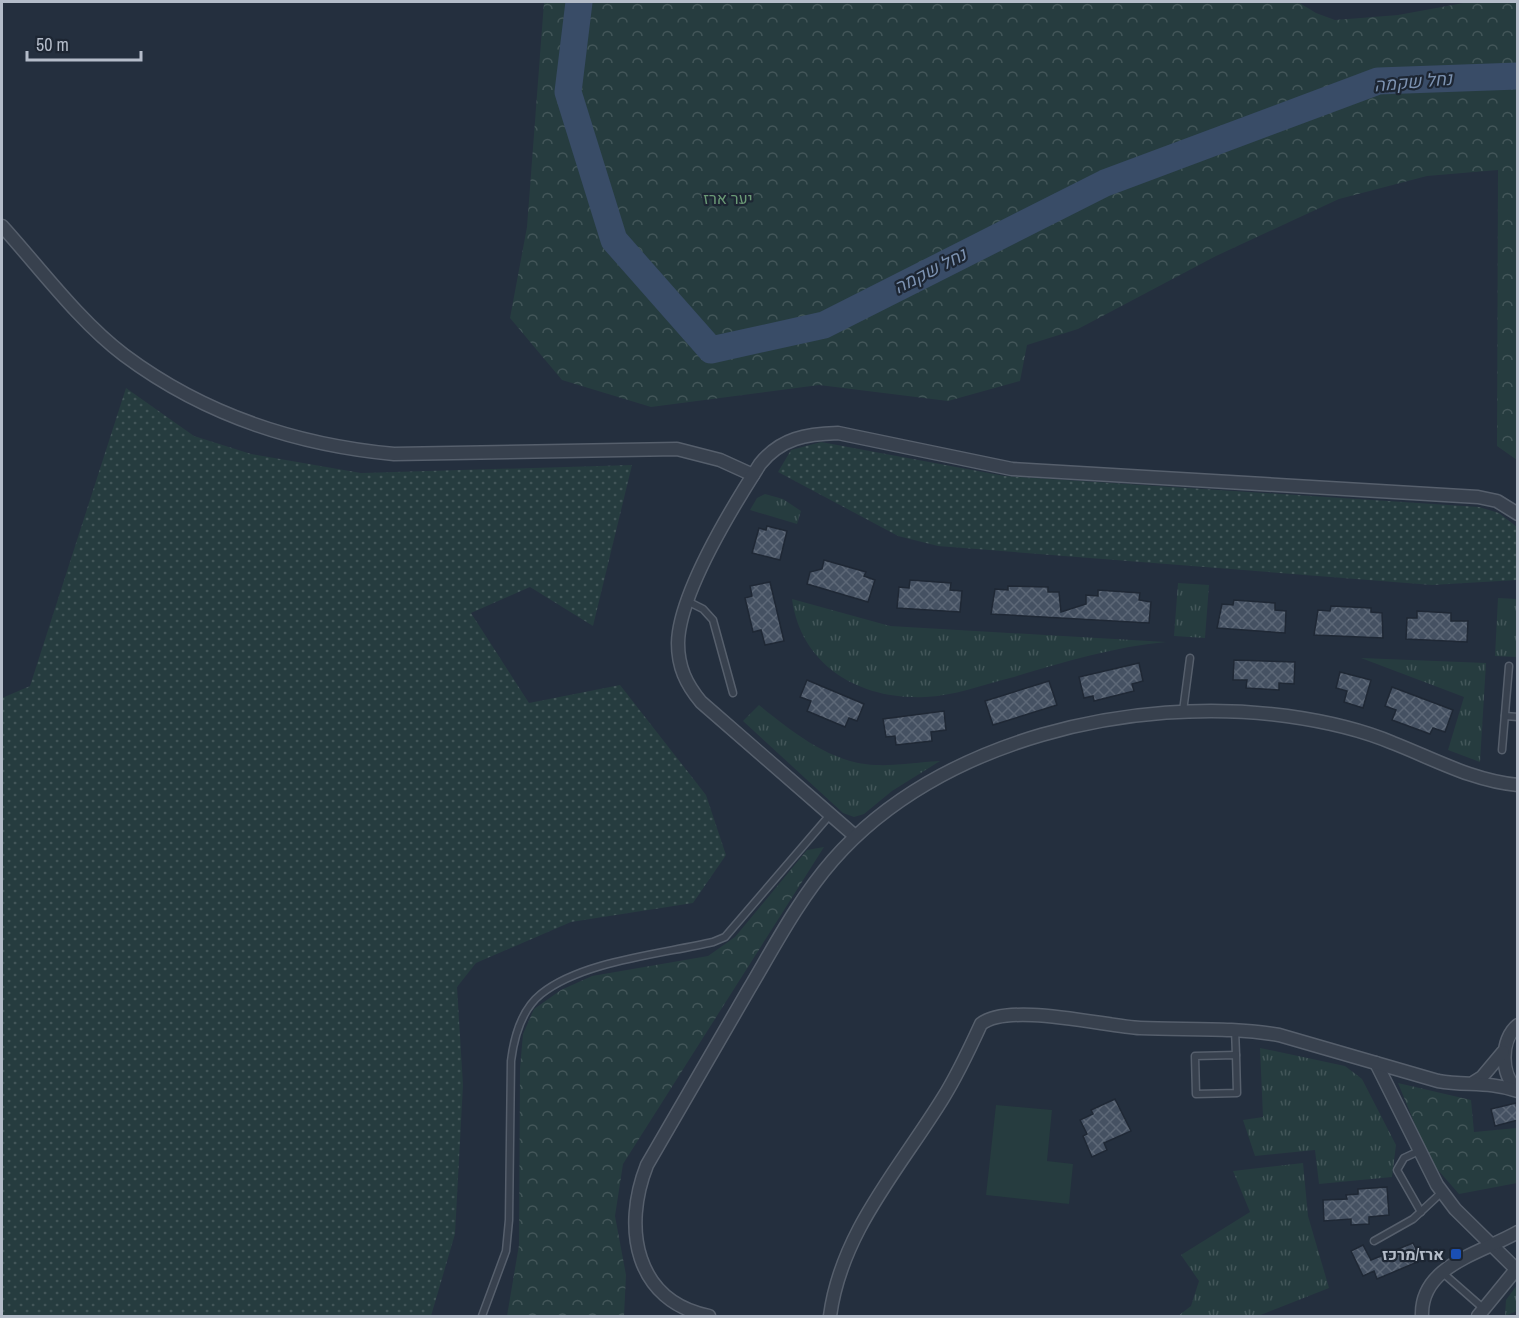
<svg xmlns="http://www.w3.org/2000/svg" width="1519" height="1318" font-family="'Archivo Narrow',Heebo,sans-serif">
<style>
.grass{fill:url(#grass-dots)}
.forest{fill:url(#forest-crowns)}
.park{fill:url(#park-tufts)}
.pitch{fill:#263c3f}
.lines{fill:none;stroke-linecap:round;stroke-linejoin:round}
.river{stroke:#394c67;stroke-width:27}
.building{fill:url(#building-cross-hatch);stroke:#1f2835;stroke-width:1.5}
.lane-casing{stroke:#565f6c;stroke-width:9}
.street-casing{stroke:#565f6c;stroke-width:15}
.lane{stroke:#38414e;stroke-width:6}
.street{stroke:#38414e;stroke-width:12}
.transit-dot{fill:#1a4fb4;stroke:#1d2633;stroke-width:2}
.labels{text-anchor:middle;stroke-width:4.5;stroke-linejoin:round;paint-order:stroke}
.park-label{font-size:16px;fill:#6b9a76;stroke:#1d2633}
.poi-label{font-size:16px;font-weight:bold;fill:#b4bcc9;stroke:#1d2633;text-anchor:end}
.water-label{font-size:18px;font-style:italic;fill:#7c92b1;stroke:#1d2633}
</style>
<defs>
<pattern id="grass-dots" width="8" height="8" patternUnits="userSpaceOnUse" patternTransform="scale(1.5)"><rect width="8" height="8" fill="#263c3f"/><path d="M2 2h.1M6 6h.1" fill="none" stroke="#435659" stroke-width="1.8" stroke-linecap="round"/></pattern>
<pattern id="forest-crowns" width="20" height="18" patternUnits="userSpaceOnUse" patternTransform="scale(1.5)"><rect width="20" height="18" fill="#263c3f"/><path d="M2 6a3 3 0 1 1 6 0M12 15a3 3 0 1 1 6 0" fill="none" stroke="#435659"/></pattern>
<pattern id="park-tufts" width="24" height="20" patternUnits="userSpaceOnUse" patternTransform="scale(1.5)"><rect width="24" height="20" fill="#263c3f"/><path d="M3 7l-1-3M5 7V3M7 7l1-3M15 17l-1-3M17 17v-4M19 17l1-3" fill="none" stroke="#435659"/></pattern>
<pattern id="building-cross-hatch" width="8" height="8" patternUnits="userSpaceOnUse" patternTransform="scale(1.5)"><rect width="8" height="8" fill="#455162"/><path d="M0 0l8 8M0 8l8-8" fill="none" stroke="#5d6877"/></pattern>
</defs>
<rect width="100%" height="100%" fill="#242f3e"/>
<g class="grass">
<polygon points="126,388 194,436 251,454 361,473 632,465 593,626 530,587 471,613 529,703 620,685 706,795 726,855 693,903 571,922 476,963 457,987 463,1085 455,1234 431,1316 2,1316 2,698 30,686"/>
<polygon points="821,442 1005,476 1479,507 1499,513 1517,527 1517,580 1432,585 938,546 898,536 778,472 791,450"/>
</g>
<g class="forest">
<polygon points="544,2 1298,2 1316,13 1335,20 1398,15 1469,2 1517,2 1517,460 1497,446 1498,170 1427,176 1339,199 1216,256 1078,329 1027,345 1020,381 948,401 819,385 651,407 562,380 510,318 527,227"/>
<polygon points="824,847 623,1164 615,1216 626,1275 624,1316 507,1316 519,1245 520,1068 523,1034 534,1009 561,990 592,976 708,956 735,937 807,850"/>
<polygon points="1398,1083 1471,1100 1474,1132 1517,1128 1517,1183 1459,1194 1430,1161"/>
</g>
<g class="park">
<polygon points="765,494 783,499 801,511 797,524 750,510 757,498"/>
<polygon points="1178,583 1209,585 1205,638 1174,636"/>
<polygon points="1498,598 1517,599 1517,657 1495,656"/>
<path d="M792 599 890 626 1166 642C1112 647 1061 663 1010 678 982 685 954 696 925 697 860 700 801 666 792 599Z"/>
<polygon points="1361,658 1486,663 1480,762 1448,750 1464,697"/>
<path d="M759 705C791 731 832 764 876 765 897 766 919 762 940 761L892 791 864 814 854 817 843 813 743 721Z"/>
<polygon points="1260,1048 1345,1066 1362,1079 1396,1145 1392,1177 1319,1184 1315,1150 1255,1156 1243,1120 1263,1117"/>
<polygon points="1303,1163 1308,1216 1329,1288 1258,1316 1178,1316 1191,1306 1199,1281 1181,1255 1250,1212 1233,1171"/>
<polygon points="1517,1285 1517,1311 1505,1316 1506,1300"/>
</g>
<polygon class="pitch" points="996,1105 1052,1110 1047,1161 1073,1164 1069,1204 986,1195"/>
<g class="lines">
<polyline class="river" points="579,2 568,92 614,240 711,350 824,325 1105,183 1378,81 1518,76"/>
</g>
<g class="building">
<polygon points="767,526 787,531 780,560 752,553 759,528 766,530"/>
<polygon points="824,560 866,572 864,576 875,580 868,602 807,584 810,572 822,569"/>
<polygon points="910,580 951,583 950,590 962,591 960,612 897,608 899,587 909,588"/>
<polygon points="770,582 784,641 765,645 761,630 753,632 745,598 752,596 750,586"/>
<polygon points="1008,586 1048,587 1048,592 1059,592 1061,612 1086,604 1086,595 1098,596 1098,590 1140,593 1139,600 1151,602 1149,623 991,614 995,589 1008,590"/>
<polygon points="1234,600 1275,603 1275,610 1286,611 1285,633 1217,628 1222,604 1233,605"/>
<polygon points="1331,606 1371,608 1371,612 1382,613 1383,638 1314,635 1318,610 1330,611"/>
<polygon points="1417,611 1451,613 1451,621 1468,621 1467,642 1406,639 1407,618 1417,618"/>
<polygon points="1234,660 1295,662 1294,684 1279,683 1279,690 1246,688 1247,680 1233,680"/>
<polygon points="1139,663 1143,681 1132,684 1134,691 1094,701 1093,696 1084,698 1079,677"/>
<polygon points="1340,672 1371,680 1363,708 1344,702 1347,691 1336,688"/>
<polygon points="807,680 864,704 857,721 849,718 845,727 807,711 811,701 800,697"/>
<polygon points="1049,681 1057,705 993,725 985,701"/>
<polygon points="1392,687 1453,710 1445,732 1433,728 1430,734 1392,720 1396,710 1385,706"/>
<polygon points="944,711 946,730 931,732 932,741 896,745 895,736 886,737 883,719"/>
<polygon points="1115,1099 1131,1131 1104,1143 1107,1150 1092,1157 1083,1136 1087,1134 1080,1120 1093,1114 1091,1110"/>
<polygon points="1516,1103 1518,1120 1495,1126 1491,1109"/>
<polygon points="1387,1187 1389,1215 1369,1217 1369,1224 1351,1225 1351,1219 1324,1221 1323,1200 1347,1199 1346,1195 1358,1194 1358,1189"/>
<polygon points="1413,1243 1422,1260 1377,1279 1374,1271 1363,1276 1351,1251 1363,1245 1371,1260"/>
</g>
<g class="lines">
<defs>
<g id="lane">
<polyline points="689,602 703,609 713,620 733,693"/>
<polyline points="1183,711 1190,658"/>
<polyline points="1505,716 1518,717"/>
<polyline points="1502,750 1509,666"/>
<polyline points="1235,1029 1236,1055"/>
<polygon points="1236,1055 1237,1093 1196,1094 1195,1056"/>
<polyline points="1419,1151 1404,1158 1397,1170 1421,1212"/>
<polyline points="1374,1241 1413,1219 1442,1192"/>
<polyline points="1443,1273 1484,1309"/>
<path d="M482 1316 506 1251 509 1220 511 1061C514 1037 521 1010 541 994 582 961 662 954 713 942L725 937 829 816"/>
</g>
<g id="street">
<path d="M2 226C40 268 79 321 124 355 203 414 297 445 394 454L677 449 720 460 753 475"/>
<path d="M855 836 701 702C686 684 678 667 678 643 679 594 733 506 760 464 781 438 806 434 838 433L1012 469 1478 497 1497 501 1518 514"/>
<path d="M1518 1025C1500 1039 1500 1076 1518 1090"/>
<polyline points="1376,1063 1437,1185 1455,1209 1516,1269"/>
<polyline points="1474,1082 1482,1077 1503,1052"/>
<path d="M709 1316C635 1301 622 1228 647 1165 681 1106 715 1048 749 989 775 945 799 899 833 860 939 739 1133 695 1287 716 1323 721 1360 729 1393 743 1434 759 1473 781 1518 785"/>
<path d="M830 1316C841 1232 900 1168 943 1098 958 1074 970 1048 981 1024 1009 1002 1104 1026 1140 1028 1187 1030 1233 1027 1279 1035L1438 1081C1468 1086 1487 1081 1518 1091"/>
<path d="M1422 1316C1420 1265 1482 1253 1518 1232"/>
<polyline points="1478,1316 1518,1267"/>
</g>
</defs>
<use href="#lane" class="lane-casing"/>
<use href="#street" class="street-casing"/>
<use href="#lane" class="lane"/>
<use href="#street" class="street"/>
</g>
<rect class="transit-dot" x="1450" y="1248" width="12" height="12" rx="3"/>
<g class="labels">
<g class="park-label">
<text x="728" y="204">יער ארז</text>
</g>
<g class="poi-label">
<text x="1444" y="1260">ארז/מרכז</text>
</g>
<g class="water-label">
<text transform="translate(1413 82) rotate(-5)" y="6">נחל שקמה</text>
<text transform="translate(930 271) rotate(-27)" y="6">נחל שקמה</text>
</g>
</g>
<rect width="1519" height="1318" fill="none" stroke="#b4bcc9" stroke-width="6"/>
<path d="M27 51v9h114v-9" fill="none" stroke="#b4bcc9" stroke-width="3"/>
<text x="36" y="51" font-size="18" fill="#b4bcc9" stroke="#1d2633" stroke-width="4.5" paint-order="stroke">50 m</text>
</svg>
